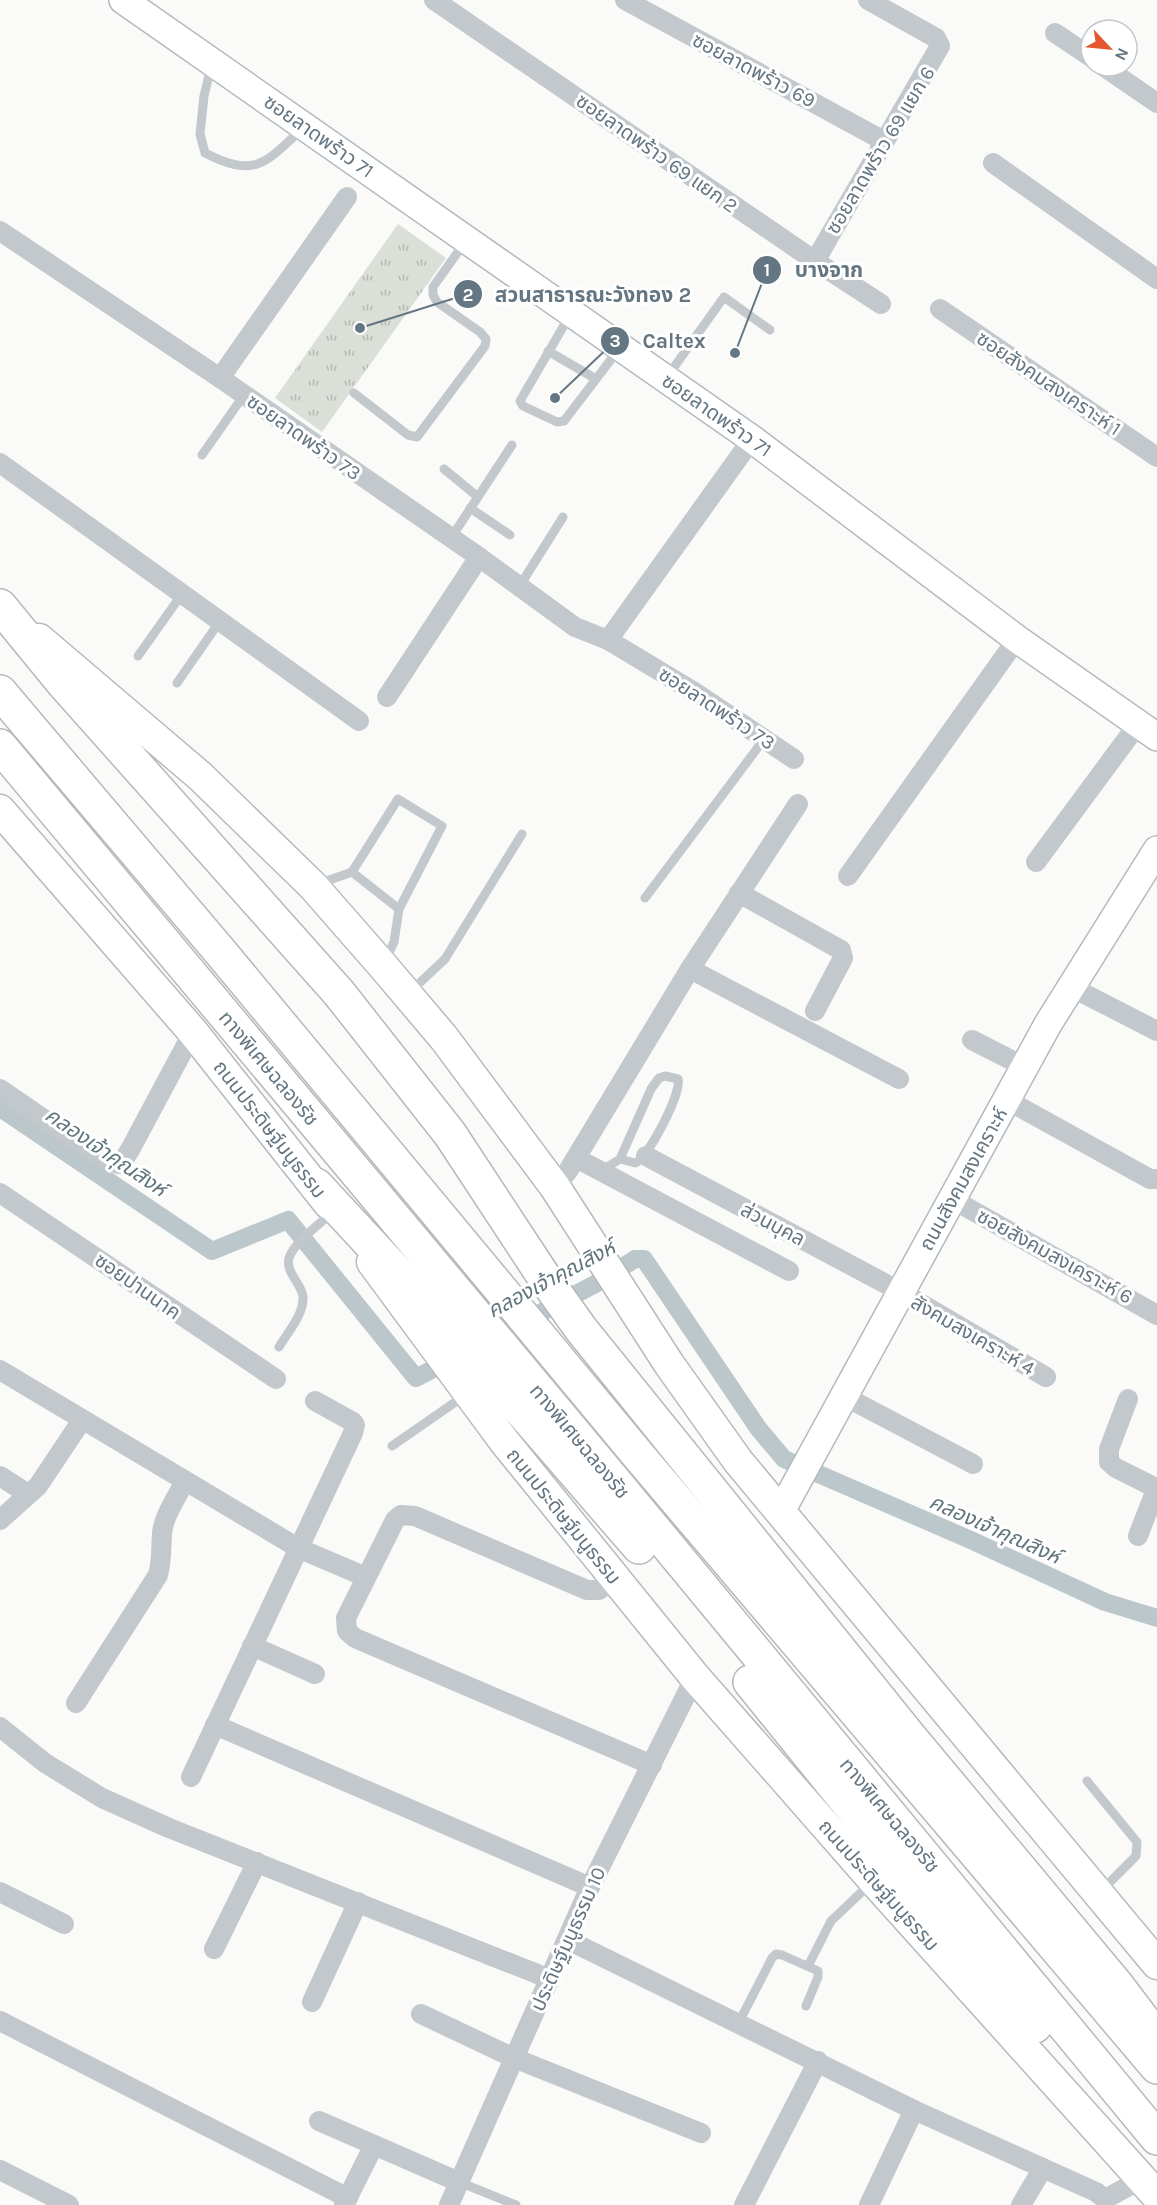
<svg xmlns="http://www.w3.org/2000/svg" width="1157" height="2205" font-family="Karla,'Noto Sans Thai',sans-serif">
<style>
.park{fill:url(#park-tufts)}
.lines{fill:none;stroke-linecap:round;stroke-linejoin:round}
.canal{stroke:#bbc7cb;stroke-width:18}
.secondary-casing{stroke:#b3babf;stroke-width:30}
.primary-casing{stroke:#b5babe;stroke-width:33}
.highway-casing{stroke:#b4b9bd;stroke-width:36}
.lane{stroke:#c3c8cc;stroke-width:9}
.street{stroke:#c3c8cc;stroke-width:20}
.secondary{stroke:#fff;stroke-width:27}
.primary{stroke:#fff;stroke-width:30}
.highway{stroke:#fff;stroke-width:33}
.labels{text-anchor:middle;stroke-width:6;stroke-linejoin:round;paint-order:stroke}
.street-label{font-size:20px;fill:#657683;stroke:#fff}
.water-label{font-size:21px;font-style:italic;fill:#60757c;stroke:#fff}
.leader{fill:none;stroke:#657683;stroke-width:2}
.callout-dot{fill:#657683;stroke:#fff;stroke-width:2}
.mark-label{font-size:18px;text-anchor:middle;font-weight:bold;fill:#fff}
.callout-label{font-size:21px;text-anchor:middle;font-weight:bold;fill:#657683;stroke:#fff;stroke-width:6;stroke-linejoin:round;paint-order:stroke}
</style>
<defs>
<pattern id="park-tufts" width="24" height="20" patternUnits="userSpaceOnUse" patternTransform="scale(1.5)"><rect width="24" height="20" fill="#dadfd7"/><path d="M3 7l-1-3M5 7V3M7 7l1-3M15 17l-1-3M17 17v-4M19 17l1-3" fill="none" stroke="#b4b9b4"/></pattern>
</defs>
<rect width="100%" height="100%" fill="#fafaf8"/>
<polygon class="park" points="398,224 446,258 322,432 275,398"/>
<g class="lines">
<g class="canal">
<polyline points="0,1108 212,1251 288,1220 416,1378 454,1358"/>
<polyline points="489,1340 599,1282 635,1259 644,1259 758,1428 784,1459 973,1541 1105,1602 1157,1618"/>
</g>
<defs>
<g id="secondary">
<polyline points="123,0 752,439 1017,639 1157,737"/>
<polyline points="780,1513 1048,1024 1157,850"/>
</g>
<g id="primary">
<polyline points="39,639 200,776 313,886 383,966 444,1038 555,1187 669,1364 738,1461 1157,1964"/>
<polyline points="0,810 193,1032 329,1204"/>
<polyline points="372,1262 504,1441 695,1677 874,1881 1157,2196"/>
</g>
<g id="highway">
<polyline points="0,606 64,684 339,993 450,1134 546,1280 581,1329 910,1737 1116,1984 1157,2038"/>
<polyline points="0,692 223,955 638,1455 1157,2067"/>
<polyline points="0,746 616,1483 1157,2138"/>
<polyline points="316,1185 459,1339 639,1547"/>
<polyline points="750,1682 919,1891 1035,2026"/>
</g>
</defs>
<use href="#secondary" class="secondary-casing"/>
<use href="#primary" class="primary-casing"/>
<use href="#highway" class="highway-casing"/>
<g class="lane">
<path d="M211 67 204 96 200 134 205 153C256 179 265 163 303 128"/>
<polyline points="570,315 520,401 523,406 557,422 564,421 619,349"/>
<polyline points="548,351 596,379"/>
<polyline points="667,377 724,297 770,330"/>
<polyline points="354,393 408,435 417,437 485,346 486,339 480,332 437,302 433,295 433,287 465,242"/>
<polyline points="202,455 244,395"/>
<polyline points="444,469 478,497"/>
<polyline points="470,508 510,535"/>
<polyline points="451,538 512,445"/>
<polyline points="519,587 563,517"/>
<polyline points="138,656 182,594"/>
<polyline points="177,683 220,621"/>
<polyline points="352,872 398,799 442,826 399,909"/>
<polyline points="318,884 352,872 399,909 394,942 385,961"/>
<polyline points="645,898 765,738"/>
<polyline points="411,991 445,959 522,834"/>
<path d="M601 1171 620 1159 651 1089 659 1078 665 1076 678 1079C682 1093 648 1158 635 1163L620 1159"/>
<path d="M279 1347C287 1333 304 1315 303 1297 302 1284 285 1272 289 1258 294 1242 321 1223 334 1211"/>
<polyline points="392,1446 464,1396"/>
<polyline points="1087,1781 1137,1842 1136,1856 1100,1892"/>
<polyline points="808,1966 831,1921 870,1884"/>
<polyline points="739,2022 772,1958 776,1954 782,1955 818,1971 818,1977 806,2006"/>
<polyline points="459,2182 516,2205"/>
</g>
<g class="street">
<polyline points="434,0 815,261 881,304"/>
<polyline points="625,0 884,141"/>
<polyline points="1055,33 1091,57"/>
<polyline points="1103,66 1157,103"/>
<polyline points="993,163 1157,279"/>
<polyline points="0,231 220,378 479,557 575,627 608,640 696,693 794,759"/>
<polyline points="815,261 940,46 936,38 868,0"/>
<polyline points="940,309 1157,457"/>
<polyline points="220,378 347,197"/>
<polyline points="0,463 359,721"/>
<polyline points="608,640 752,439"/>
<polyline points="387,697 479,557"/>
<polyline points="1036,862 1138,724"/>
<polyline points="848,876 1017,639"/>
<polyline points="739,893 841,950 843,958 815,1011"/>
<polyline points="690,969 899,1079"/>
<polyline points="1071,987 1157,1031"/>
<polyline points="972,1040 1025,1067"/>
<polyline points="0,1089 89,1150 118,1164 123,1161 131,1148 193,1032"/>
<polyline points="1007,1100 1150,1179 1157,1179"/>
<polyline points="646,1156 901,1292 1046,1377"/>
<polyline points="576,1158 789,1271"/>
<polyline points="555,1187 568,1171 690,969 798,804"/>
<polyline points="0,1193 276,1379"/>
<polyline points="952,1199 1157,1315"/>
<polyline points="0,1370 298,1548 366,1577"/>
<polyline points="844,1396 973,1464"/>
<polyline points="1128,1399 1109,1449 1109,1462 1116,1468 1156,1488"/>
<polyline points="0,1476 28,1494"/>
<polyline points="0,1520 38,1486 82,1420"/>
<polyline points="1138,1536 1157,1487"/>
<polyline points="614,1579 599,1590 587,1590 415,1516 401,1515 395,1520 346,1618 347,1631 355,1638 652,1765"/>
<polyline points="252,1646 315,1674"/>
<path d="M76 1703 158 1575C162 1561 161 1548 162 1533 164 1515 177 1497 185 1481"/>
<polyline points="215,1725 590,1887"/>
<polyline points="0,1727 45,1763 102,1798 169,1828 550,1979"/>
<polyline points="191,1777 353,1433 355,1425 353,1422 315,1401"/>
<polyline points="0,1892 64,1924"/>
<polyline points="568,1940 914,2110 1096,2192 1105,2199"/>
<polyline points="214,1949 257,1862"/>
<polyline points="312,2002 358,1902"/>
<polyline points="421,2014 514,2058 701,2133"/>
<polyline points="0,2021 348,2198"/>
<polyline points="319,2121 459,2182"/>
<polyline points="0,2170 69,2205"/>
<polyline points="1105,2199 1142,2179"/>
<polyline points="344,2205 374,2145"/>
<polyline points="449,2205 590,1887 695,1677"/>
<polyline points="744,2205 818,2061"/>
<polyline points="869,2205 914,2110"/>
<polyline points="1021,2205 1043,2168"/>
</g>
<use href="#secondary" class="secondary"/>
<use href="#primary" class="primary"/>
<use href="#highway" class="highway"/>
</g>
<g class="labels">
<g class="street-label">
<text transform="translate(754 70) rotate(28)" y="7">ซอยลาดพร้าว 69</text>
<text transform="translate(319 136) rotate(35)" y="7">ซอยลาดพร้าว 71</text>
<text transform="translate(880 150) rotate(-59)" y="7">ซอยลาดพร้าว 69 แยก 6</text>
<text transform="translate(657 153) rotate(35)" y="7">ซอยลาดพร้าว 69 แยก 2</text>
<text transform="translate(1049 383) rotate(34)" y="7">ซอยสังคมสงเคราะห์ 1</text>
<text transform="translate(717 415) rotate(35)" y="7">ซอยลาดพร้าว 71</text>
<text transform="translate(304 437) rotate(35)" y="7">ซอยลาดพร้าว 73</text>
<text transform="translate(717 708) rotate(33)" y="7">ซอยลาดพร้าว 73</text>
<text transform="translate(269 1068) rotate(50)" y="7">ทางพิเศษฉลองรัช</text>
<text transform="translate(270 1129) rotate(52)" y="7">ถนนประดิษฐ์มนูธรรม</text>
<text transform="translate(963 1179) rotate(-61)" y="7">ถนนสังคมสงเคราะห์</text>
<text transform="translate(773 1224) rotate(28)" y="7">ส่วนบุคล</text>
<text transform="translate(1055 1256) rotate(29)" y="7">ซอยสังคมสงเคราะห์ 6</text>
<text transform="translate(138 1286) rotate(35)" y="7">ซอยปานนาค</text>
<text transform="translate(973 1335) rotate(30)" y="7">สังคมสงเคราะห์ 4</text>
<text transform="translate(580 1441) rotate(50)" y="7">ทางพิเศษฉลองรัช</text>
<text transform="translate(564 1516) rotate(51)" y="7">ถนนประดิษฐ์มนูธรรม</text>
<text transform="translate(890 1815) rotate(50)" y="7">ทางพิเศษฉลองรัช</text>
<text transform="translate(879 1885) rotate(48)" y="7">ถนนประดิษฐ์มนูธรรม</text>
<text transform="translate(568 1939) rotate(-66)" y="7">ประดิษฐ์มนูธรรม 10</text>
</g>
<g class="water-label">
<text transform="translate(106 1152) rotate(34)" y="7">คลองเจ้าคุณสิงห์</text>
<text transform="translate(551 1279) rotate(-28)" y="7">คลองเจ้าคุณสิงห์</text>
<text transform="translate(995 1529) rotate(24)" y="7">คลองเจ้าคุณสิงห์</text>
</g>
</g>
<path class="leader" d="M735 353L767 270M360 328L468 294M555 398L615 341"/>
<g class="callout-dot">
<circle cx="735" cy="353" r="6"/>
<circle cx="360" cy="328" r="6"/>
<circle cx="555" cy="398" r="6"/>
<circle cx="767" cy="270" r="15"/>
<circle cx="468" cy="294" r="15"/>
<circle cx="615" cy="341" r="15"/>
</g>
<g class="mark-label">
<text x="767" y="276">1</text>
<text x="468" y="301">2</text>
<text x="615" y="347">3</text>
</g>
<g class="callout-label">
<text x="829" y="277">บางจาก</text>
<text x="593" y="302">สวนสาธารณะวังทอง 2</text>
<text x="674" y="348">Caltex</text>
</g>
<g transform="translate(1109 48) rotate(116)"><circle r="28" fill="#ffffff" stroke="#c1c8cd" stroke-width="1.5"/>
<path d="M0-4.5L10 22L0 15L-10 22Z" fill="#e4572e"/>
<text y="-9" font-size="16" font-weight="bold" text-anchor="middle" fill="#657683">N</text>
</g>
</svg>
